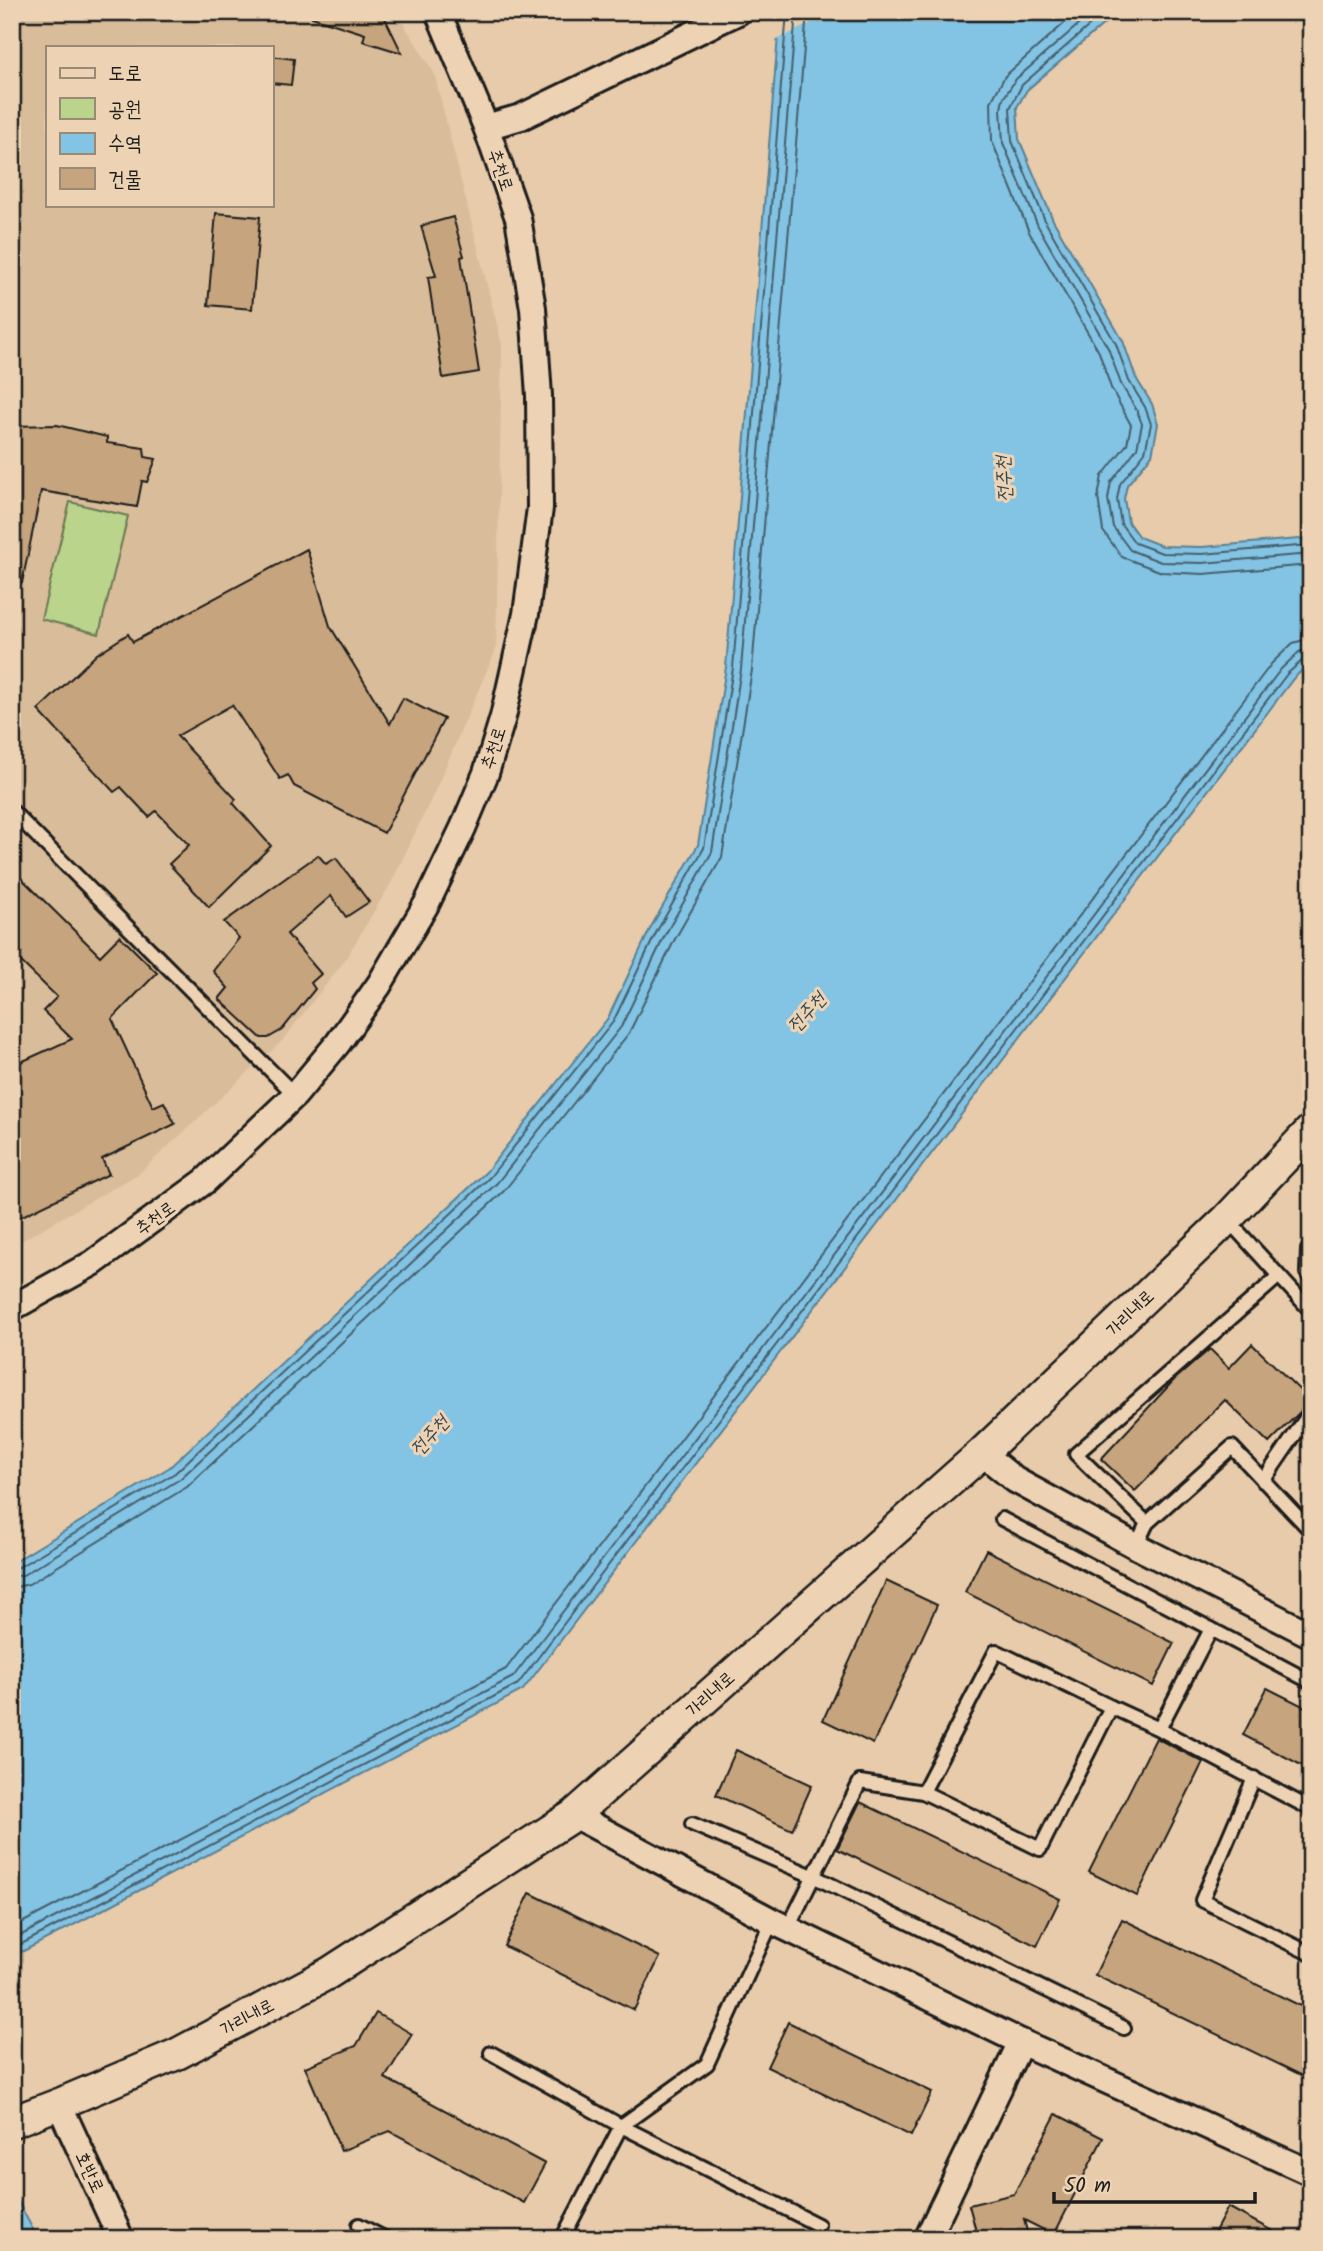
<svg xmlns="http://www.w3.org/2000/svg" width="1323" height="2251" font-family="Kalam,'Poor Story',sans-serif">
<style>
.built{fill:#d9bc99;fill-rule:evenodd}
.green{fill:#bad48b;stroke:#6b7854;stroke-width:2}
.water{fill:#83c3e3;stroke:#5a8093;stroke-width:2}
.pier{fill:#e7cbaa}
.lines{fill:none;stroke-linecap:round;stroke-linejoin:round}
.shore{stroke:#455f6c;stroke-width:2}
.building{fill:#c6a47d;stroke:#1c1c1c;stroke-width:2}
.service-casing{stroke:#1c1c1c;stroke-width:18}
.minor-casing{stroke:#1c1c1c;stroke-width:30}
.tertiary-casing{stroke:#1c1c1c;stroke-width:35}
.service{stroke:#edd3b4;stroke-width:12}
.minor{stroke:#edd3b4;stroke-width:24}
.tertiary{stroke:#edd3b4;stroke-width:30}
.labels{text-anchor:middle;stroke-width:6;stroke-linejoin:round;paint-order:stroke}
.street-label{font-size:18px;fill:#1c1c1c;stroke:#edd3b4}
.water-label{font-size:19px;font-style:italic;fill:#36464e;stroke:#edd3b4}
</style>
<rect width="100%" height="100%" fill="#e7cbaa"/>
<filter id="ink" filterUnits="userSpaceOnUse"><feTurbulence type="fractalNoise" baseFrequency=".0143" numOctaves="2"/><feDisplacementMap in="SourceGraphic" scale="14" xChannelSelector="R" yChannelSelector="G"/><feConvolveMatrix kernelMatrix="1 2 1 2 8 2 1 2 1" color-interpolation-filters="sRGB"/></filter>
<g filter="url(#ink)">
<path class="built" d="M12 12H396L434 73 502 345 496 649 435 791 391 883 345 960 281 1042 138 1174 12 1246ZM47 47H271V205H47Z"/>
<polygon class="green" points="70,502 128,516 99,634 41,619"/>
<g class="water">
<polygon points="780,12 1114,12 1106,22 1027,90 1017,107 1019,139 1053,220 1123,341 1136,378 1152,404 1158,424 1152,455 1127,485 1124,499 1128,522 1139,537 1162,546 1202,547 1311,538 1311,662 1293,679 523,1690 12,1957 12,1563 170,1467 486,1172 608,1018 651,927 698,845 726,667"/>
<polygon points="12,2191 13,2192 38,2239 12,2239"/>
</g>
<polygon class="pier" points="777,12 833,12 775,41"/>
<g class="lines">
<g class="shore">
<polyline points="1077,12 1005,76 991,102 992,141 1029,232 1099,352 1111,388 1131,425 1127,444 1102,476 1098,497 1103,531 1122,557 1162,572 1203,574 1311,565"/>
<polyline points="1093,12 1016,79 1003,99 1001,109 1003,143 1038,226 1108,348 1121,384 1137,411 1142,424 1137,448 1111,482 1108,499 1113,527 1130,550 1161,562 1202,563 1311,554"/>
<polyline points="1105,12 1022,85 1010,108 1012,141 1046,223 1116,344 1129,381 1145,407 1151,424 1145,452 1120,484 1117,499 1121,524 1135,543 1162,553 1202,554 1311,545"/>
<polyline points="12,1569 19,1567 175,1473 490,1177 613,1022 657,931 704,848 733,668 787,12"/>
<polyline points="12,1577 23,1575 180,1479 497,1183 621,1027 665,935 712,852 741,669 796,12"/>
<polyline points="12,1588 29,1584 187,1487 504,1191 629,1033 675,939 722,857 752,670 807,12"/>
<polyline points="12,1928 506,1669 1272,663 1293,643 1311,638"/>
<polyline points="12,1940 513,1677 1281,669 1299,652 1311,648"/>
<polyline points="12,1949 518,1684 1287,674 1304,659 1311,657"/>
</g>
</g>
<g class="building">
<polygon points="312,12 382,12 402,53 363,41 365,34 312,17"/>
<polygon points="271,56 294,59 291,85 271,83"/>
<polygon points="216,213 260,217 252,309 208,305"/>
<polygon points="453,217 464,256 461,257 479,372 443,378 428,277 436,276 421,226"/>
<polygon points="57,425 107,437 107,443 144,448 145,457 156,459 147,482 142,481 137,507 41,491 22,583 12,582 12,426"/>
<polygon points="307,549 330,626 390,724 403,698 444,719 384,833 294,786 288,775 280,779 232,705 177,736 236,799 233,803 271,846 209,907 169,864 189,845 156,811 149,817 121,787 114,792 38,710 97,654 128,634 133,642"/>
<polygon points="318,855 326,864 336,858 369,902 346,917 331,896 287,934 321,974 311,983 315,989 282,1030 268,1038 261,1038 219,999 228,988 213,971 239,938 224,922"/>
<polygon points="12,869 100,956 120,936 157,973 112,1019 153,1107 164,1102 175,1124 102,1159 109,1174 12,1221 12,1066 72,1039 43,1011 57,997 12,953"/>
<polygon points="1252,1344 1311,1401 1269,1443 1225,1400 1135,1491 1101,1459 1174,1380 1210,1349 1229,1368"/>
<polygon points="986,1550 1174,1643 1153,1686 965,1592"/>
<polygon points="886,1581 937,1605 873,1744 823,1720"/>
<polygon points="1267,1688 1311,1710 1311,1770 1243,1735"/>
<polygon points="1156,1738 1203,1762 1137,1896 1089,1872"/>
<polygon points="736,1750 812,1785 792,1830 716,1795"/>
<polygon points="860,1802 1060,1899 1037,1946 837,1849"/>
<polygon points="530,1893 660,1957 634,2010 504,1946"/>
<polygon points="1122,1919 1311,2011 1311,2080 1095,1975"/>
<polygon points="376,2013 412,2034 385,2078 545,2164 524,2203 390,2131 341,2151 305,2067 356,2046"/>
<polygon points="788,2022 932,2092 911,2136 767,2067"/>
<polygon points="1056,2114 1103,2138 1054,2235 1024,2220 1029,2239 978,2239 969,2205 1014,2194"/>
<polygon points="1228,2207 1287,2239 1211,2239"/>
</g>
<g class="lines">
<defs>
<g id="service">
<polyline points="12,811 295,1095"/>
<polyline points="1227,1219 1311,1311"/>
<polyline points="1311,1248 1308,1250 1307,1273 1311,1277"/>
<polyline points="1263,1481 1311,1411"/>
<polyline points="1002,1519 1211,1629 1159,1729"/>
<polyline points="1147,1523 1076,1454 1278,1277"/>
<polyline points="1136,1546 1147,1523 1232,1447 1311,1531"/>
<polyline points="1211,1629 1311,1682"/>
<polyline points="1254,1778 1202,1900 1311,1954"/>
<polyline points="923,1792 996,1651 1111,1707"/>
<polyline points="692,1824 815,1877 1124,2028"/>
<polyline points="788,1928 860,1782 923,1792 1040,1849 1111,1707 1159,1729 1311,1809"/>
<polyline points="491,2053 621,2126 818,2225"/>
<polyline points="359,2225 386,2239"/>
<polyline points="562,2239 621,2126 707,2064 772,1921"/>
</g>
<g id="minor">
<polyline points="486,127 521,117 738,12"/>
<polyline points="12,1308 93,1263 205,1181 295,1095 338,1043 379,985 427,903 463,828 486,773 503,717 526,614 540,508 539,396 533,308 518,218 486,127 438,12"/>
<polyline points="982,1453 1015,1480 1136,1546 1311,1635"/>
<polyline points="574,1815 772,1921 1021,2042 1311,2173"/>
<polyline points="59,2104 121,2239"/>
<polyline points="927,2239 1021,2042"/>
</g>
<polyline id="tertiary" points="12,2122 59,2104 177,2054 329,1973 574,1815 982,1453 1227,1219 1311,1130"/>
</defs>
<use href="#service" class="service-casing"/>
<use href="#minor" class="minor-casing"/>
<use href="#tertiary" class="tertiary-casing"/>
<use href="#service" class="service"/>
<use href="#minor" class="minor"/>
<use href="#tertiary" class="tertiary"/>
</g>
</g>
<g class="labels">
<g class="street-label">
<text transform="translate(501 170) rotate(71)" y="6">추천로</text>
<text transform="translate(493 748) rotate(-72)" y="6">추천로</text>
<text transform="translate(155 1218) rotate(-36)" y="6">추천로</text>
<text transform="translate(1130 1313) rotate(-44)" y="6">가리내로</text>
<text transform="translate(710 1694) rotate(-42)" y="6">가리내로</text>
<text transform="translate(247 2017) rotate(-28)" y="6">가리내로</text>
<text transform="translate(90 2172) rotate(65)" y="6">호반로</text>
</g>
<g class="water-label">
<text transform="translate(1003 479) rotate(-93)" y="7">전주천</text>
<text transform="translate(806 1012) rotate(-48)" y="7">전주천</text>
<text transform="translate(429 1435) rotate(-48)" y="7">전주천</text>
</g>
</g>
<rect width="1323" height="2251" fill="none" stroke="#edd3b4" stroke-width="42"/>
<rect x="21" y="21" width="1281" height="2209" fill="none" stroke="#1c1c1c" stroke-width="2.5" filter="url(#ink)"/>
<rect x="46" y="46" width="228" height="161" fill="#edd3b4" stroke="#998a77" stroke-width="2"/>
<rect x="60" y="68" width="35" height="10" fill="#edd3b4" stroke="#998a77" stroke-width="2"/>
<text x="108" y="80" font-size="21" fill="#1c1c1c">도로</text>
<rect x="60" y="98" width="35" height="21" fill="#bad48b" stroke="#998a77" stroke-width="2"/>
<text x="108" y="116" font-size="21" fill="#1c1c1c">공원</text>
<rect x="60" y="133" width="35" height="21" fill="#83c3e3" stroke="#998a77" stroke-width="2"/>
<text x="108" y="150" font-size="21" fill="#1c1c1c">수역</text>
<rect x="60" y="168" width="35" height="21" fill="#c6a47d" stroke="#998a77" stroke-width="2"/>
<text x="108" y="186" font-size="21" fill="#1c1c1c">건물</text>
<path d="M1054 2192v10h201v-10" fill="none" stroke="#1c1c1c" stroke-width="3.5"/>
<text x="1064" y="2192" font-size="21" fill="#1c1c1c" stroke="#edd3b4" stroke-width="5" paint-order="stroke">50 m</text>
</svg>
